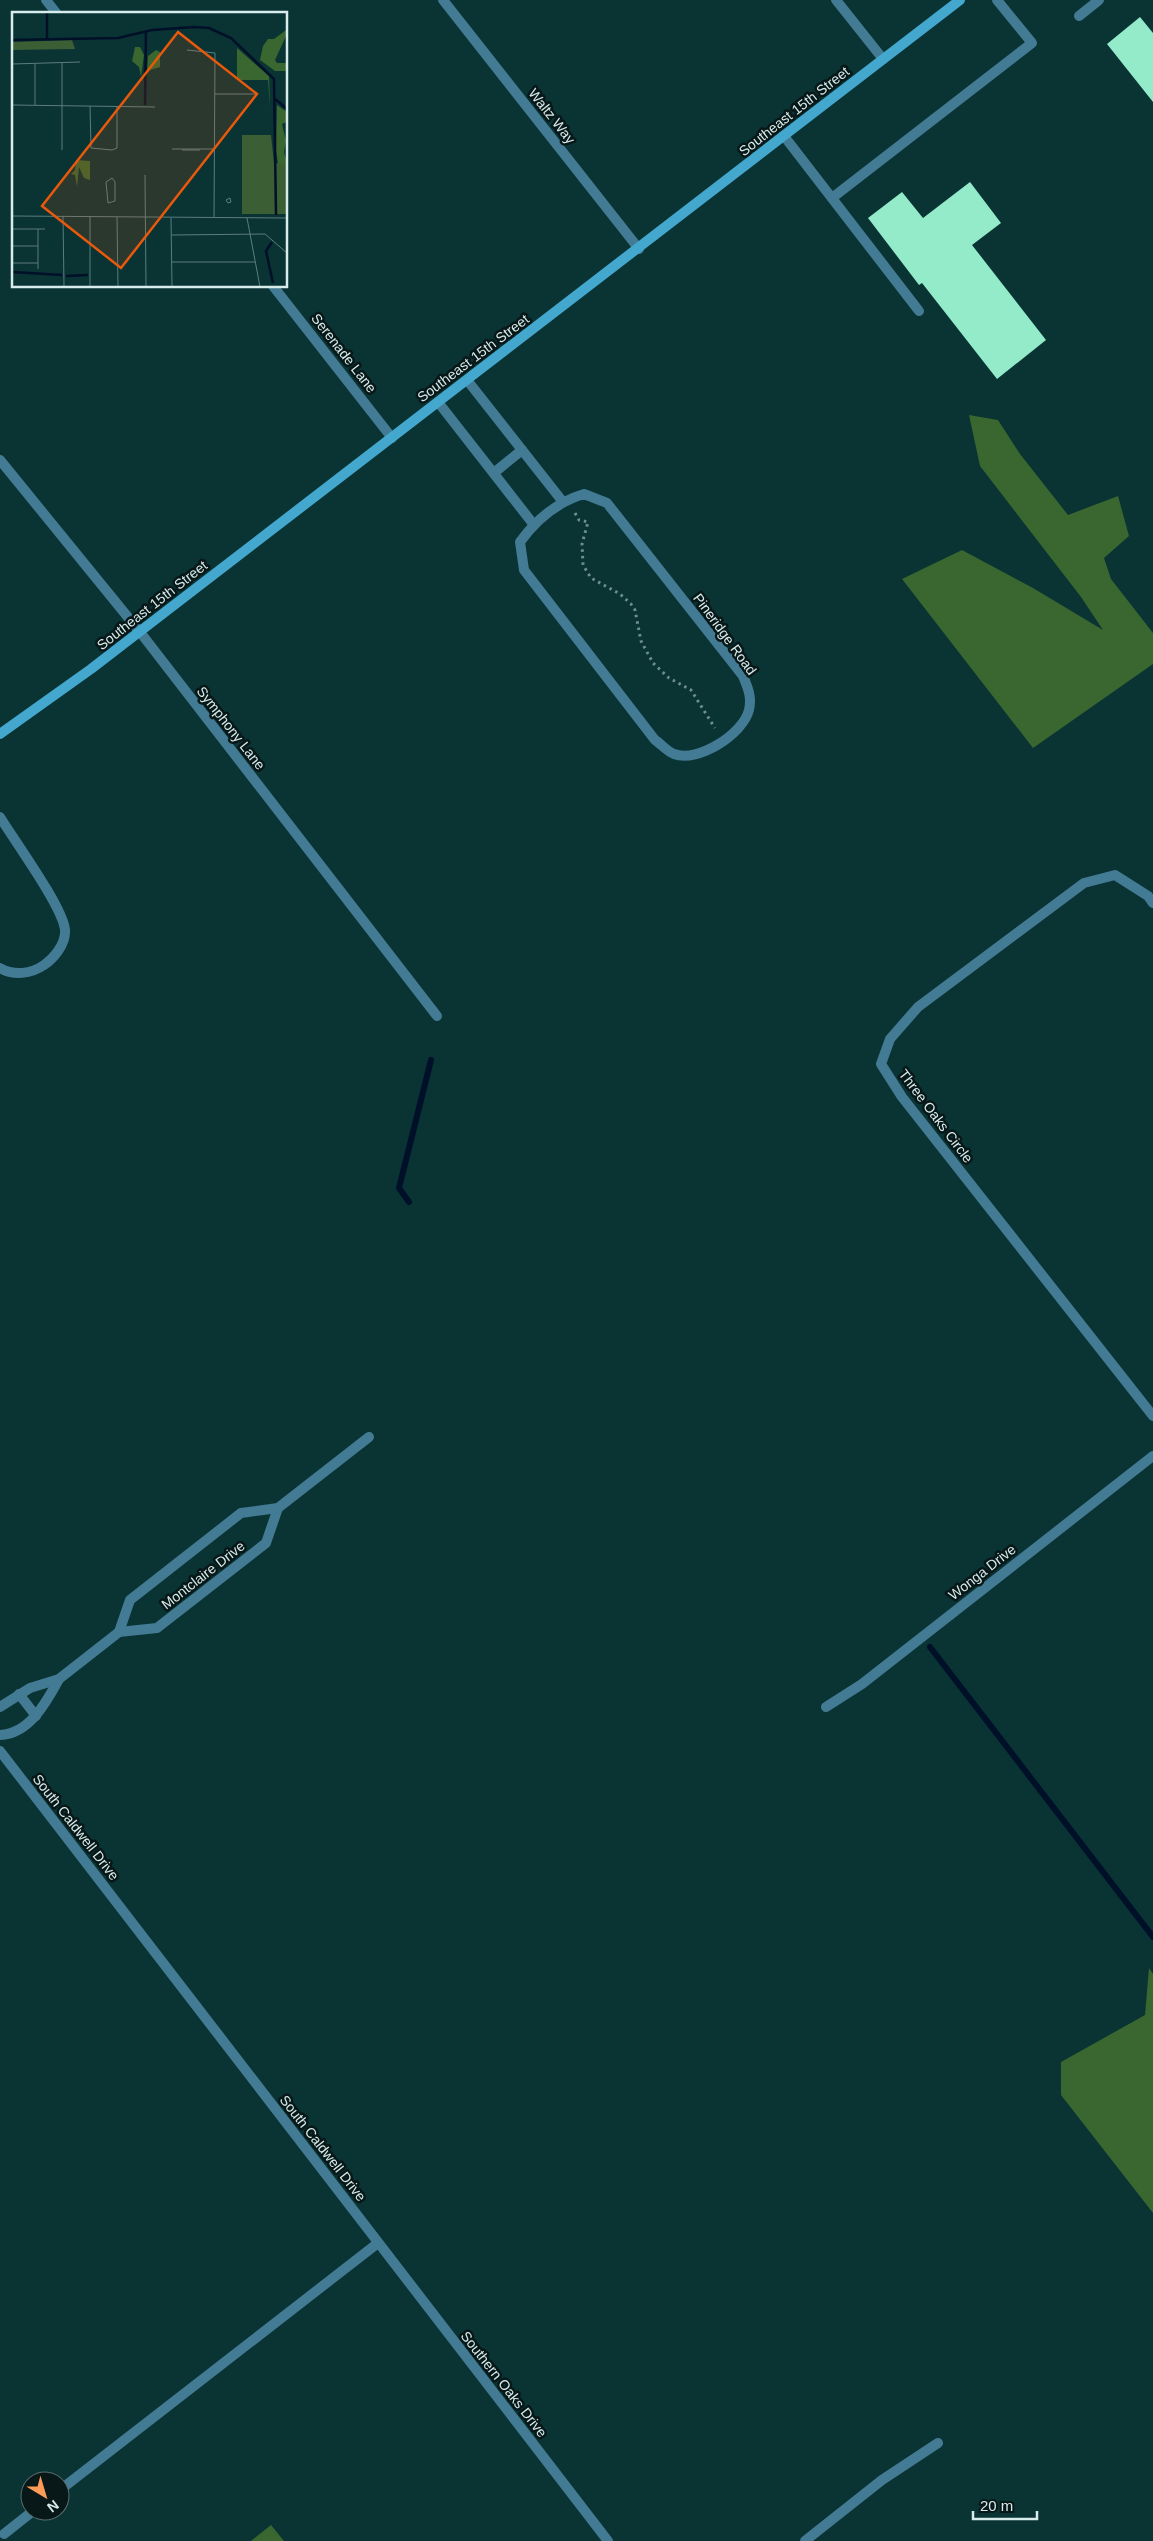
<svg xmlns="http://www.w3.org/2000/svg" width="1153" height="2541" font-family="Helvetica,sans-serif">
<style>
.forest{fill:#3a662f}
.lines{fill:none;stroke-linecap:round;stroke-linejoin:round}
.stream{stroke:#001029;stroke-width:6}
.building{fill:#93ebca}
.path{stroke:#6e8d8e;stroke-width:3;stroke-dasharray:2.5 4;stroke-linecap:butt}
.service{stroke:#427b93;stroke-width:10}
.minor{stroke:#427b93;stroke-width:10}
.secondary{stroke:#44a8ce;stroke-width:10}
.labels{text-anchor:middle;stroke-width:5;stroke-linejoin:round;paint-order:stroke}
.street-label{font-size:14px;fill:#d8ecec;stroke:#081718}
.inset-river{fill:none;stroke:#001029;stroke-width:2.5}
.inset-road{fill:none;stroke:#5c7d7e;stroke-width:1}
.view{fill:#e8590c;fill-opacity:0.15;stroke:#e8590c;stroke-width:2.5}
.inset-edge{fill:none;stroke:#d8ecec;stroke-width:2.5}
</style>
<rect width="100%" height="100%" fill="#0a3334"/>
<g class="forest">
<polygon points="969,415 998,420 1020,454 1068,515 1118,496 1129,536 1104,558 1111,579 1153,633 1153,664 1033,748 902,579 962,550 1033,588 1103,630 1081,597 980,466"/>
<polygon points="1149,1968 1153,1974 1153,2213 1061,2095 1061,2062 1145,2015"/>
<polygon points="271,2525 284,2541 251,2541"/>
</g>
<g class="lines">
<g class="stream">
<polyline points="409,1202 399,1188 431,1060"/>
<polyline points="930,1647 1153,1937"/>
</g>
</g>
<g class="building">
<polygon points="1140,17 1153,33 1153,102 1107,44"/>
<polygon points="970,182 1001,223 972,245 1046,340 997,379 922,283 919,285 868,218 902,192 923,218"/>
</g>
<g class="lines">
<polyline class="path" points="575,513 579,520 588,522 582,544 583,565 591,578 620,594 631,604 635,610 641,641 653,663 669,678 691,690 715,728"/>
<g class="service">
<polyline points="1079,16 1099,0"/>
<polyline points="784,136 919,311"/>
<polyline points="832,198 1032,43 997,0"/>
<path d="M0 817C14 840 63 907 65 930 66 944 54 958 44 965 31 974 14 976 0 968"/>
</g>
<g class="minor">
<polyline points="46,0 57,14"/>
<polyline points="443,0 639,249"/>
<polyline points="836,0 883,59"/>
<polyline points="273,286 392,438"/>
<polyline points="467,380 563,502"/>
<polyline points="438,402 534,525"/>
<polyline points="0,460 140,632 437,1016"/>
<polyline points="495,472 522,450"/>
<path d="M584 494 607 503 743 676C748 688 752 697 749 710 743 734 698 763 674 754 668 752 661 744 655 740L524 570 520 542C536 520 557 502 584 494Z"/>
<polyline points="1153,903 1148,896 1115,875 1084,883 918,1007 890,1039 881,1064 902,1097 1153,1416"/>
<polyline points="119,1632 157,1628 266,1543 278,1508"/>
<polyline points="19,1694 36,1716"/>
<polyline points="0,1707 30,1688 59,1679 119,1632 130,1600 241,1513 278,1508 369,1437"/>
<polyline points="826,1707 862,1684 1153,1456"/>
<path d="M0 1735C29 1734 46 1703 59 1679"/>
<polyline points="0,1751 608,2541"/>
<polyline points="60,2490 378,2243"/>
<polyline points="4,2534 33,2511"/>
<polyline points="805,2541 882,2480 938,2443"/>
</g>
<polyline class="secondary" points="0,734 91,669 960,0"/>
</g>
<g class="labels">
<g class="street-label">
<text transform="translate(794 111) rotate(-38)" y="5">Southeast 15th Street</text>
<text transform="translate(552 116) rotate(52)" y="5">Waltz Way</text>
<text transform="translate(344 353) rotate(52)" y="5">Serenade Lane</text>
<text transform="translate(473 358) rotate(-37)" y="5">Southeast 15th Street</text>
<text transform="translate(152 605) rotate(-38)" y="5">Southeast 15th Street</text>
<text transform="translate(725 634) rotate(54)" y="5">Pineridge Road</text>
<text transform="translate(231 728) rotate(52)" y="5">Symphony Lane</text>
<text transform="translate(936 1116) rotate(53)" y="5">Three Oaks Circle</text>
<text transform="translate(982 1572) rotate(-38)" y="5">Wonga Drive</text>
<text transform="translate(203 1575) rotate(-38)" y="5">Montclaire Drive</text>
<text transform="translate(76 1827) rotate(52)" y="5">South Caldwell Drive</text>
<text transform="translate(323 2148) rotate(52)" y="5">South Caldwell Drive</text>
<text transform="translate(504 2384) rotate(52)" y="5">Southern Oaks Drive</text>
</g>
</g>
<g transform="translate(12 12)">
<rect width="275" height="275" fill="#0a3334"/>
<path d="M60 28 63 37 0 38V30ZM230 123H259L262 151H275V202H230Z" fill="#3c5e34"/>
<path d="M274 18 275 22 263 48 265 51H275V59H263L248 48 251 34 256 27H262ZM123 35H128L132 43 129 65 127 55 120 49ZM225 36 257 64 258 96 256 68H225ZM144 38 148 40V55L135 59 136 44ZM265 93 275 100V110L270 112 274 129 272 140 275 151 272 154 266 151 264 139ZM64 148 78 149V168L72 166 67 155 65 175 63 163 59 162 63 158Z" fill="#3a662f"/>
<path class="inset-river" d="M35 26V0M0 28 106 26 140 18 182 15 197 16 219 26 262 67 264 203M262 86 275 97M133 93 134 19M260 230 254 239 261 271M0 260 50 263M54 264 76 263"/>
<path class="inset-road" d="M175 38 203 41 202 205M0 52 68 50M23 52V93M203 82H244M0 93 143 95M78 94 79 136 100 138 105 136V94M160 137H202M50 138V50M170 138H188M133 163 134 275M100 166 103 170V189L96 191 94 170ZM218 186 219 190 216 191 214 188ZM0 204 275 206M51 204 52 275M78 204V275M105 205 106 275M159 206 160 275M235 206 248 275M0 217H33M26 217V257M160 223 253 222 275 241M0 234H26M159 250H243M0 251H26"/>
<path class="view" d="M166 20 245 82 109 256 30 194Z"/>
<rect width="275" height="275" class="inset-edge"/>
</g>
<g transform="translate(45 2496) rotate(142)"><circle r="24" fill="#081718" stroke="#5b6c6d"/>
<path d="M0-4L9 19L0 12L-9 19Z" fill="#fe9b59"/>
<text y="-8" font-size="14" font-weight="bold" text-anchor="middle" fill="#d8ecec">N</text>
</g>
<path d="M973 2511v8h64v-8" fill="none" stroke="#d8ecec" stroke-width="2.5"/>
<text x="980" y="2511" font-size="15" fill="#d8ecec" stroke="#081718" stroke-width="4" paint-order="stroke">20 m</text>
</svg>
